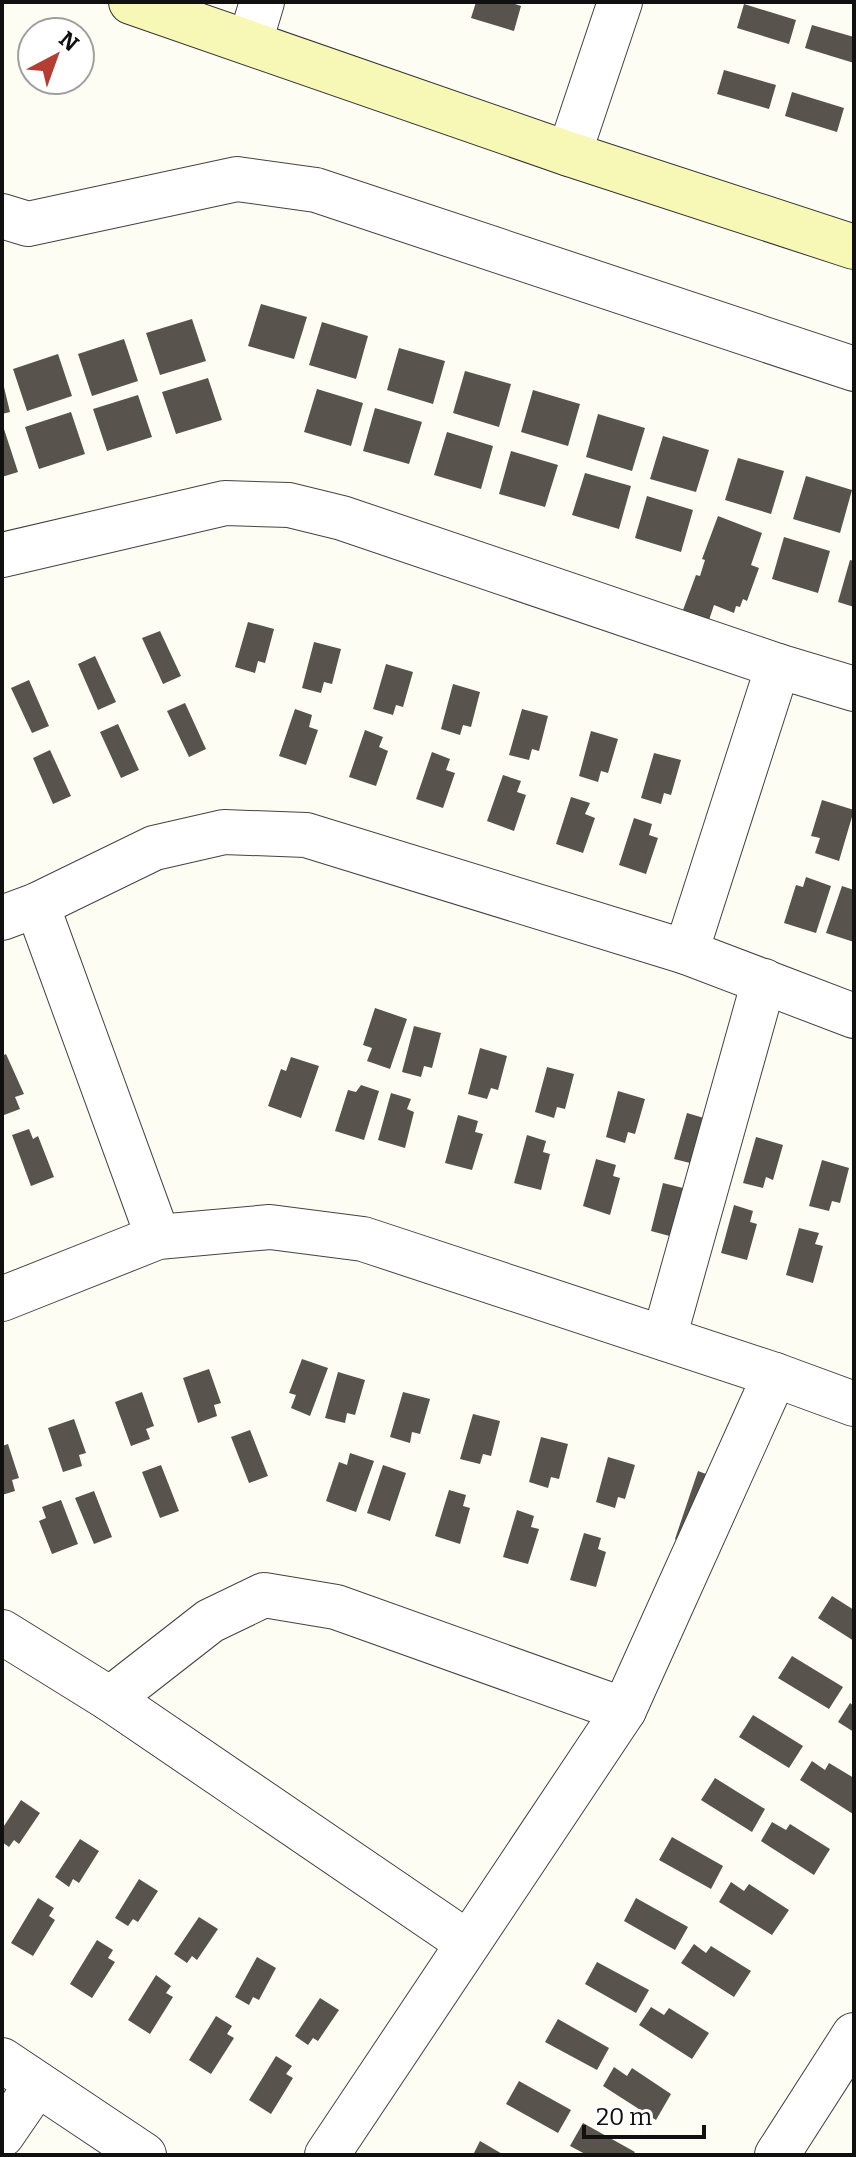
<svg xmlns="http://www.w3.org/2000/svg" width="856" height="2157" font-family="Bitter,serif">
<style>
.building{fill:#58534d}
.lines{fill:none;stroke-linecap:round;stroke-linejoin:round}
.street-casing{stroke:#434343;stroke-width:46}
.secondary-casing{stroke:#323232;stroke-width:46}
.street{stroke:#fff;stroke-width:44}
.secondary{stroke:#f7f8b5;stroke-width:44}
</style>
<rect width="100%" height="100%" fill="#fefdf4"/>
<g class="building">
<polygon points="476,2 509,2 521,6 514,31 471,18"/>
<polygon points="744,4 796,20 789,44 737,28"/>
<polygon points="812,25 854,37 854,63 805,48"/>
<polygon points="724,70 776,85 769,109 717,94"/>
<polygon points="792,92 844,108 837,132 785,116"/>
<polygon points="261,304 307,317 294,359 248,346"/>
<polygon points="192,319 206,361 160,375 146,333"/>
<polygon points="322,322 368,336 356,379 309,365"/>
<polygon points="124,339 138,381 92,396 78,354"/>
<polygon points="399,348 445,361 433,404 387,390"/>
<polygon points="58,354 72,396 27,411 13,369"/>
<polygon points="465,371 511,384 499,427 453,413"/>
<polygon points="208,378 222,420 176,434 162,392"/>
<polygon points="2,379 10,412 2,414"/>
<polygon points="317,389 363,403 351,446 304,432"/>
<polygon points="533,390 580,404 568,446 521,432"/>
<polygon points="138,395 152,437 107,451 93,409"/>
<polygon points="375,408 422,422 409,464 363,451"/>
<polygon points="71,412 85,454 39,469 25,427"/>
<polygon points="598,414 645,428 632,471 586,457"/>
<polygon points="4,429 18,472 2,477 2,430"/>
<polygon points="447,432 493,446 481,489 434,475"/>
<polygon points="663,436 709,450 696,492 650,479"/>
<polygon points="511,451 558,465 545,507 499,494"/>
<polygon points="738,458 784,471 771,514 725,500"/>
<polygon points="585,473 631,486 619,529 572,515"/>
<polygon points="806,476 852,490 840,533 793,519"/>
<polygon points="647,496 693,510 681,552 635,538"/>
<polygon points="718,516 762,533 751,565 759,568 747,601 743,599 740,607 736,606 734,613 714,605 709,620 683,610 696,575 700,576 705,560 702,559"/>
<polygon points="784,537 830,551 818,593 772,579"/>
<polygon points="850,560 854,561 854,607 838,602"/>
<polygon points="248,622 274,629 265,663 258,661 255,673 235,667"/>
<polygon points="160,631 181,676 163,684 142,638"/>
<polygon points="314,642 341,649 332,684 324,682 321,693 302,688"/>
<polygon points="95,656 116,702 98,710 78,664"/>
<polygon points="386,664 413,672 403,707 396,705 393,715 373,709"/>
<polygon points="29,680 49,726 32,733 11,688"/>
<polygon points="453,684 480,692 471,727 463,725 460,735 441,729"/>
<polygon points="185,703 206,749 189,757 167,711"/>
<polygon points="295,709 312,715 309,727 318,730 306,765 279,756"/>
<polygon points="522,709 548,716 539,751 532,749 529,760 509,755"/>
<polygon points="118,724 139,770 121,778 100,732"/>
<polygon points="365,730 383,737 379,747 388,751 376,786 349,777"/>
<polygon points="591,731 618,739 608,773 601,771 598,782 579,776"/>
<polygon points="50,750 71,796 53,804 33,758"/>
<polygon points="432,752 450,759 446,770 455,773 443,808 416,799"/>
<polygon points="654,753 681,760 671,795 664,793 661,804 641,798"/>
<polygon points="503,775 521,781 517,792 526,795 514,831 487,821"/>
<polygon points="571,797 590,803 585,814 595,818 583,853 556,844"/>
<polygon points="822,800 854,810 839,861 815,853 820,838 811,836"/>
<polygon points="634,818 652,824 649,835 658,838 646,874 619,865"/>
<polygon points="806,877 831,886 816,933 784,923 796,885 803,887"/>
<polygon points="842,886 854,890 854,942 826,933"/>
<polygon points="375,1008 407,1019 390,1069 367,1061 372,1048 363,1045"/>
<polygon points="414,1026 441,1033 432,1068 424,1066 421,1077 402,1072"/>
<polygon points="480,1048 507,1056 498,1090 491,1088 487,1099 468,1094"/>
<polygon points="6,1054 24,1094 15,1097 20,1109 4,1115 2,1110 2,1056"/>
<polygon points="291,1057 319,1066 301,1118 268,1106 281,1069 286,1071"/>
<polygon points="547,1067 574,1074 565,1109 557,1107 554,1118 535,1112"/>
<polygon points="361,1085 379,1091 364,1140 335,1131 348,1090 356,1092"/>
<polygon points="618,1091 645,1099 635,1134 628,1132 625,1143 606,1137"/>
<polygon points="391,1093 411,1099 407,1109 414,1112 405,1148 378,1140"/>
<polygon points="687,1113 714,1121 694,1164 674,1159"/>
<polygon points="458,1115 478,1121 475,1132 483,1134 472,1170 445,1163"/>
<polygon points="29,1129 33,1139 38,1136 54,1177 31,1186 12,1135"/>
<polygon points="527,1135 546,1141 543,1152 550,1154 541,1190 514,1183"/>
<polygon points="756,1137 783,1145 773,1180 766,1177 763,1188 743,1183"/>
<polygon points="596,1159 616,1165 613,1176 620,1178 610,1215 583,1206"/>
<polygon points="822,1160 849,1168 840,1203 832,1201 829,1211 809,1206"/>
<polygon points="663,1183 683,1188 677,1238 651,1231"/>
<polygon points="734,1205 753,1211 750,1222 757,1224 747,1260 721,1253"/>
<polygon points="799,1228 819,1233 815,1244 823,1246 813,1283 786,1275"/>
<polygon points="302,1359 328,1368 310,1416 291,1408 296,1395 289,1393"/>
<polygon points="209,1369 221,1403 214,1405 217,1416 198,1423 183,1378"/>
<polygon points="338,1372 365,1380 355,1415 347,1413 345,1423 325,1418"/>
<polygon points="142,1392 154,1426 146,1429 150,1439 131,1446 115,1402"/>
<polygon points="403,1392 430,1399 420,1434 412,1432 410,1443 390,1437"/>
<polygon points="473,1414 500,1421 491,1456 483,1454 480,1464 460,1459"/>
<polygon points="74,1419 86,1453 79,1455 82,1466 63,1472 48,1428"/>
<polygon points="250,1430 268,1476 249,1483 231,1437"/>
<polygon points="541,1437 568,1444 559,1479 551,1477 548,1488 529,1482"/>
<polygon points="8,1444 19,1478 12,1480 15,1491 2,1495 2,1446"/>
<polygon points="350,1453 374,1461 356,1512 326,1501 339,1462 347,1465"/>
<polygon points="608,1457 635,1465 625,1499 618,1497 615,1508 596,1502"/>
<polygon points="161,1465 179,1511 160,1518 142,1472"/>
<polygon points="383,1465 406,1473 390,1521 367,1513"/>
<polygon points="698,1471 714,1477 690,1545 675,1539"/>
<polygon points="449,1490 466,1495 463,1506 470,1508 460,1544 435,1536"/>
<polygon points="94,1491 112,1537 94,1544 75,1498"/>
<polygon points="61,1500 78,1544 52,1554 39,1521 46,1518 42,1507"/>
<polygon points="517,1510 534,1516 531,1527 539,1529 528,1564 503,1557"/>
<polygon points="584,1533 601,1538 598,1549 606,1552 596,1587 570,1580"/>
<polygon points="832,1596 854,1610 854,1641 818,1618"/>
<polygon points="792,1656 843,1687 829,1709 778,1678"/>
<polygon points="850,1703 854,1706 854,1732 838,1722"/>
<polygon points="753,1715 803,1746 789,1768 739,1737"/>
<polygon points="812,1761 825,1770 829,1763 854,1778 853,1814 800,1780"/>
<polygon points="715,1778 765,1809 752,1832 701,1800"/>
<polygon points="21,1800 40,1813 19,1844 14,1840 9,1847 2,1842 2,1829"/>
<polygon points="772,1822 786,1830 790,1824 830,1849 814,1875 761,1841"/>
<polygon points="672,1837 723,1866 711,1889 659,1860"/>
<polygon points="80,1839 99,1851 79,1883 73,1879 69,1887 55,1877"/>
<polygon points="139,1879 158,1891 138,1922 133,1919 128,1926 115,1918"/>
<polygon points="731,1882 744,1891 749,1884 789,1910 772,1935 719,1902"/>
<polygon points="38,1898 54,1908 49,1916 55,1920 33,1956 11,1943"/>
<polygon points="636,1898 688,1927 675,1950 624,1921"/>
<polygon points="199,1917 218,1929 197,1960 192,1956 187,1963 174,1954"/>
<polygon points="97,1940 113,1950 108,1958 115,1962 92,1998 70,1984"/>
<polygon points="694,1944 706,1953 711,1946 751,1971 734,1997 681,1963"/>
<polygon points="257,1957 276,1968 259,2000 253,1997 249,2005 235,1997"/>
<polygon points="597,1962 649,1990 636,2013 585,1984"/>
<polygon points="156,1975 171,1986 166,1993 173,1997 150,2034 128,2020"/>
<polygon points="320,1998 339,2010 318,2041 313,2038 308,2045 295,2036"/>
<polygon points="651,2007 664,2015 669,2008 709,2033 692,2059 639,2025"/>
<polygon points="216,2016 232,2026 227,2034 234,2038 211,2074 189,2060"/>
<polygon points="558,2019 609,2048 597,2070 545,2042"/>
<polygon points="276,2056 292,2066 286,2074 293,2078 271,2114 249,2100"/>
<polygon points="614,2067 627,2076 632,2068 671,2094 656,2120 603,2086"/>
<polygon points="519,2081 571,2110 558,2133 506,2104"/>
<polygon points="583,2123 635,2152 633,2155 587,2155 570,2146"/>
<polygon points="480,2141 504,2155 473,2155"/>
</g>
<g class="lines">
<defs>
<g id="street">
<polyline points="250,42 262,2"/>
<polyline points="569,154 620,2"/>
<polyline points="2,216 28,224 237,179 316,190 854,369"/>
<polyline points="2,555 225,503 289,505 342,518 778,666 854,689"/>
<polyline points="37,905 158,1237"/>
<polyline points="2,918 37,905 154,848 224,832 306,835 686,952 854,1016"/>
<polyline points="686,952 778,666"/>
<polyline points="2,1299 158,1237 270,1227 363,1239 775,1375 854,1404"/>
<polyline points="664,1338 764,981"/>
<polyline points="2,1632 110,1699 468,1943"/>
<polyline points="110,1699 210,1621 264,1595 336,1607 624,1710"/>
<polyline points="2,2060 144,2155"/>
<polyline points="2,2135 37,2084"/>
<polyline points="327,2155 624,1710 775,1375"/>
<polyline points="777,2155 854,2035"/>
</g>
<polyline id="secondary" points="131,2 569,154 854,247"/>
</defs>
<use href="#street" class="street-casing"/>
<use href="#secondary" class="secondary-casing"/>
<use href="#street" class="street"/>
<use href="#secondary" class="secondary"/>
</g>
<rect width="856" height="2157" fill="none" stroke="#101010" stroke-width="8"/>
<g transform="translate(56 56) rotate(41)"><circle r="38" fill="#ffffff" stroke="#9f9f9f" stroke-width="2"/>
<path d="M0-6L14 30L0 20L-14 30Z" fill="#b43e33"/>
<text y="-12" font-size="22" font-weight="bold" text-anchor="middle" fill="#101010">N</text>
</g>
<path d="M584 2125v12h120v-12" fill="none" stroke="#101010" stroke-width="4"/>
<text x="596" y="2125" font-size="24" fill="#101010" stroke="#ffffff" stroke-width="6" paint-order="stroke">20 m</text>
</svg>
